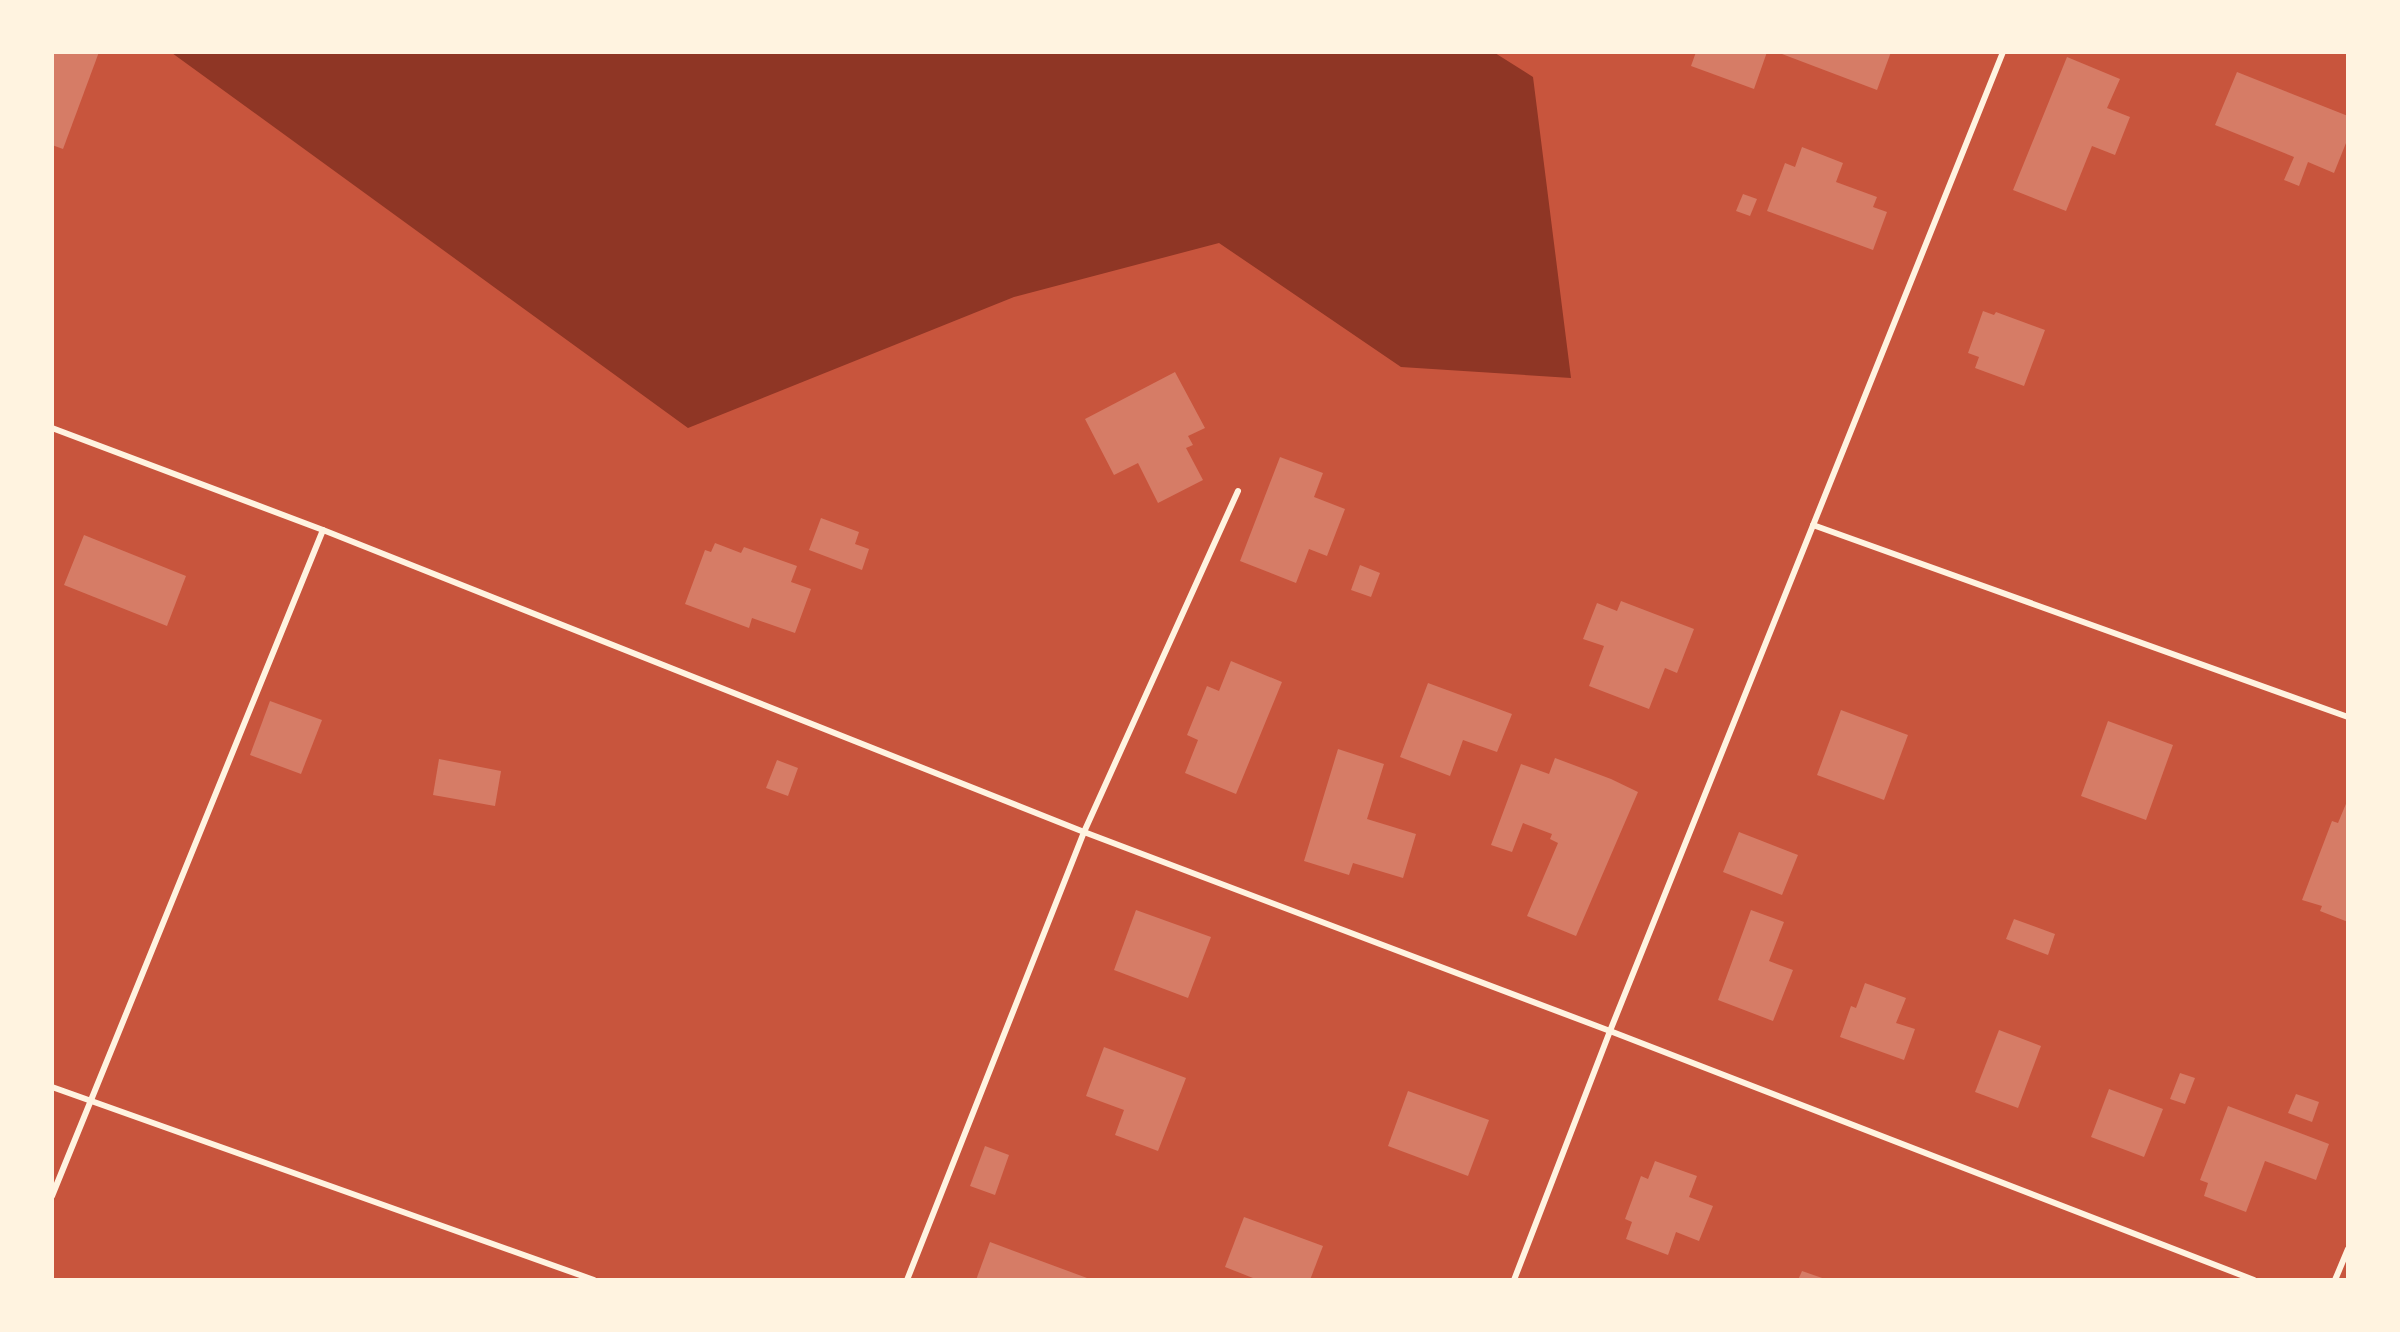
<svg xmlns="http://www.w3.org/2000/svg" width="2400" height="1332" font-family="Arial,sans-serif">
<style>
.water{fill:#8f3625}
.building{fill:#d67c66}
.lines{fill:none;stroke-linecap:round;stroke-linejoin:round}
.minor{stroke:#fff3e0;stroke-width:6}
</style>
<rect width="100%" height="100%" fill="#c8553d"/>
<polygon class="water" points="172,53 1495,53 1533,77 1571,378 1401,367 1219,243 1014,297 688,428"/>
<g class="building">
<polygon points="52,52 99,52 63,149 52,145"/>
<polygon points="1696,52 1767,52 1754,89 1691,66"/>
<polygon points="1777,52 1891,52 1877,90"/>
<polygon points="2067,57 2120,79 2107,108 2130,117 2115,155 2092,146 2066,211 2013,190"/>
<polygon points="2237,72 2348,116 2348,138 2334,173 2308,162 2299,186 2284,180 2294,157 2215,125"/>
<polygon points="1802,147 1843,163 1836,182 1877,197 1873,207 1887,212 1873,250 1767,211 1785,163 1795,167"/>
<polygon points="1743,194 1757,199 1750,216 1736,211"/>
<polygon points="1983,311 1994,315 1996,312 2045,330 2024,386 1975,368 1979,357 1968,353"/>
<polygon points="1175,372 1205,428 1188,436 1193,445 1186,448 1203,480 1158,503 1138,463 1114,475 1085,419"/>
<polygon points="1280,457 1323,473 1314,497 1345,509 1327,556 1309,549 1296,583 1240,561"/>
<polygon points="821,518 859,532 855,544 869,549 862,570 809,550"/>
<polygon points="84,535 186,576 167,626 64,585"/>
<polygon points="715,543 741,553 744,547 797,566 791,582 811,589 795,633 752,618 749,628 685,604 705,550 711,552"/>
<polygon points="1360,565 1380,573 1371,597 1351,590"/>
<polygon points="1621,601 1694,629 1677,673 1665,668 1649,709 1589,686 1604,646 1583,639 1597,603 1617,611"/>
<polygon points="1231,661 1282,682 1236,794 1185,773 1198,740 1187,735 1207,686 1219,691"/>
<polygon points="1428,683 1512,714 1497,752 1463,740 1450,776 1400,757"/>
<polygon points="270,701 322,720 301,774 250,755"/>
<polygon points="1841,710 1908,735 1884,800 1817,775"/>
<polygon points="2108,721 2173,745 2146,820 2081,796"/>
<polygon points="1338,749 1384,764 1367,819 1416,834 1403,878 1353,863 1349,875 1304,861"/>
<polygon points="1555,758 1611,779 1638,792 1576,936 1527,916 1558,843 1550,839 1552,834 1523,823 1512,852 1491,845 1521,764 1549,774"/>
<polygon points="439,759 501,771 495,806 433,795"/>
<polygon points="777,760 798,768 788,796 766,788"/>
<polygon points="2348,799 2348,922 2320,911 2322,906 2302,900 2332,821 2338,823"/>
<polygon points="1739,832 1798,855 1782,895 1723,872"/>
<polygon points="1136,910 1211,937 1188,998 1114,970"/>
<polygon points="1751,910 1784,922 1769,961 1793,970 1773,1021 1718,1000"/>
<polygon points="2014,919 2055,934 2048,955 2006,939"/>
<polygon points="1865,983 1906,998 1896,1023 1915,1029 1904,1060 1840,1037 1851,1006 1856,1008"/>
<polygon points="1999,1030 2041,1046 2018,1108 1975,1092"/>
<polygon points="1104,1047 1186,1078 1158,1151 1115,1135 1124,1110 1086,1096"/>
<polygon points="2180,1073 2195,1078 2185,1104 2170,1099"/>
<polygon points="2109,1089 2163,1109 2144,1157 2091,1137"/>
<polygon points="1408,1091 1489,1120 1468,1176 1388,1146"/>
<polygon points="2296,1094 2319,1102 2312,1122 2288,1113"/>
<polygon points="2228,1106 2329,1144 2316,1180 2265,1161 2246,1212 2204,1196 2208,1183 2200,1180"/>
<polygon points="985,1146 1009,1155 995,1195 970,1186"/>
<polygon points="1655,1161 1697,1176 1689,1197 1713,1206 1699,1241 1676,1232 1668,1255 1626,1239 1632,1222 1625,1219 1641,1176 1648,1179"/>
<polygon points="1244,1217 1323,1246 1310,1280 1258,1280 1225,1267"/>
<polygon points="990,1242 1087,1278 1086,1280 976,1280"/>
<polygon points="1802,1271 1825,1279 1825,1280 1798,1280"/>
</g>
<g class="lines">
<g class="minor">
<polyline points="52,428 323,530 1084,832 1610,1031 2254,1280"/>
<polyline points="1813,525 2348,717"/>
<polyline points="52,1087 594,1280"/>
<polyline points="52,1196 323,530"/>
<polyline points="907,1280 1084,832 1238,491"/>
<polyline points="1514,1280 1610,1031 2003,52"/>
<polyline points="2335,1280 2348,1249"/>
</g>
</g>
<rect width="2400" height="1332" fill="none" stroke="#fff3e0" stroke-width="108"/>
</svg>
